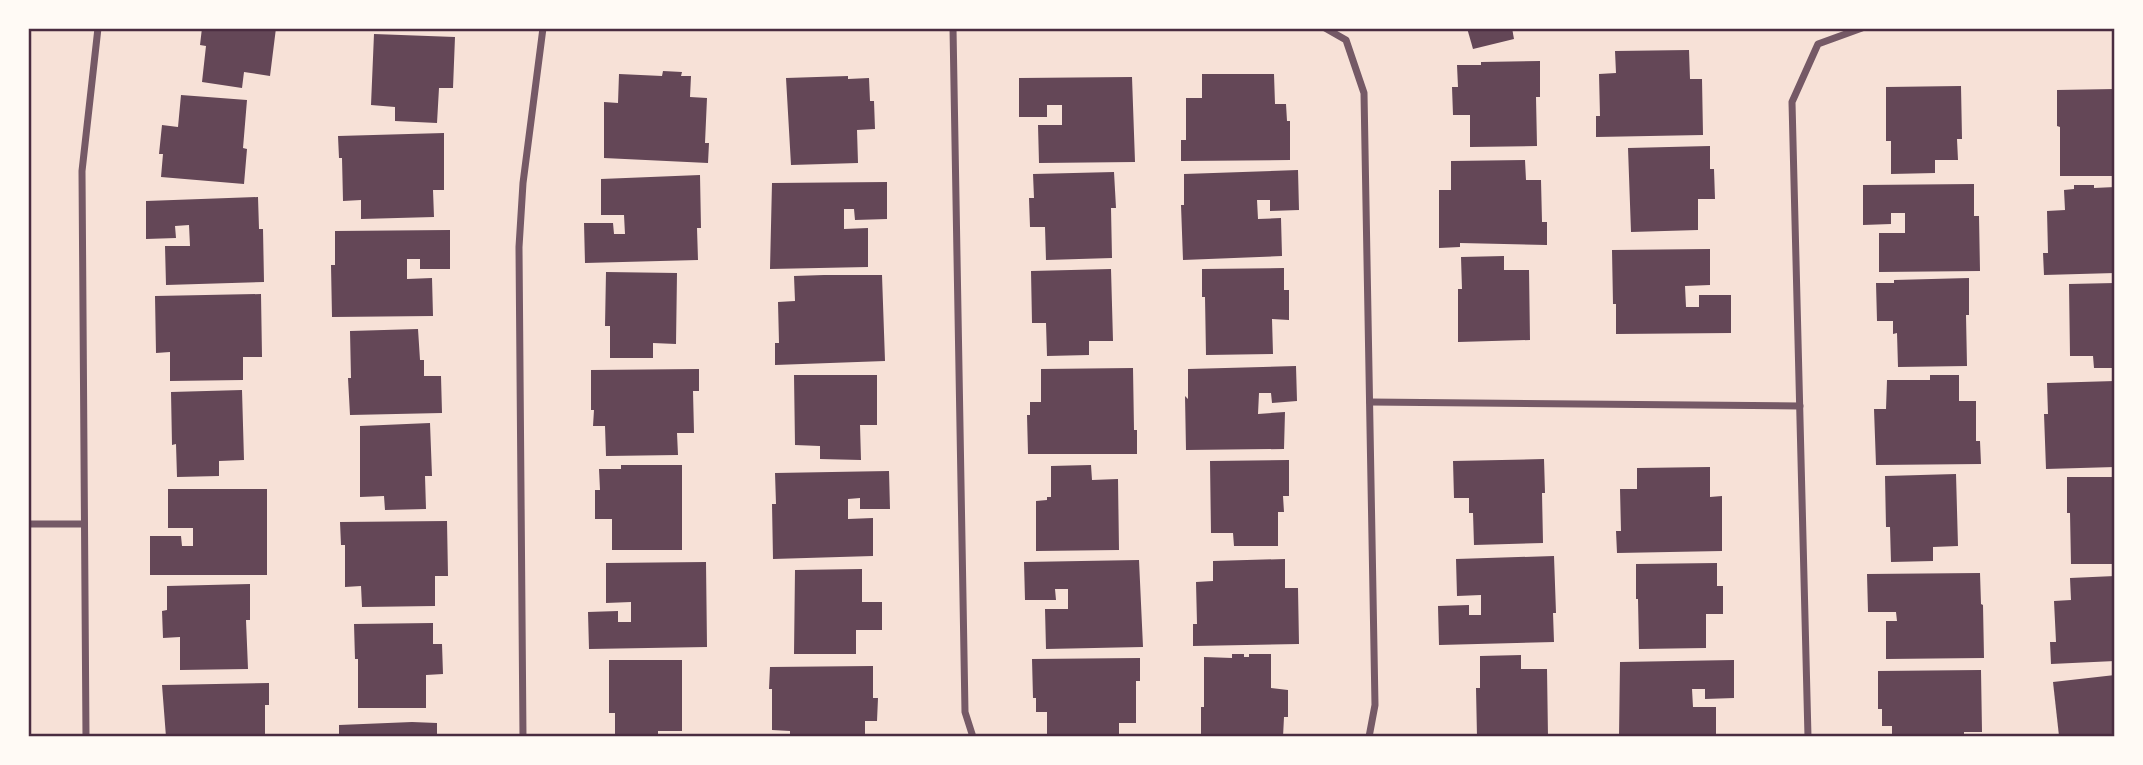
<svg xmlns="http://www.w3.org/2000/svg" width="2143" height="765" font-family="'Public Sans',sans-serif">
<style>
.building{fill:#644757}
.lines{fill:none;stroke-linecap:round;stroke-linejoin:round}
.minor{stroke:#755966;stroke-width:7}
.neatline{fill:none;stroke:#4a2c40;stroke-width:2.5}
</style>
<rect width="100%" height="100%" fill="#f7e1d7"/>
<g class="building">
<polygon points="202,28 276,28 270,76 244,72 242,88 202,82 206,46 200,45"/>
<polygon points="1467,28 1512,28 1514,39 1473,49"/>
<polygon points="374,34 455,37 453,88 439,88 437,123 395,121 395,107 371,105"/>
<polygon points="1689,50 1690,79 1702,79 1703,135 1596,137 1596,116 1600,116 1599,74 1616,73 1615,51"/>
<polygon points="1540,61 1540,97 1536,97 1537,146 1470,147 1470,115 1453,115 1452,87 1458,87 1457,65 1481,65 1481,62"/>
<polygon points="663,71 682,72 681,76 691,76 690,97 707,98 705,143 709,143 708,163 604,158 604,102 618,103 619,74 662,76"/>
<polygon points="1202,74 1274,74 1275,104 1286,104 1287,121 1290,121 1290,160 1181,161 1181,140 1186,140 1186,98 1202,98"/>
<polygon points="848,76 848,79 869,78 870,101 874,101 875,129 857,130 858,163 791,165 786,78"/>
<polygon points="1132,77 1135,162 1039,163 1038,125 1062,125 1062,105 1047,105 1047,117 1019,117 1019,78"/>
<polygon points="1961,86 1962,139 1957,139 1958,160 1935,160 1935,173 1891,174 1891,141 1886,141 1886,87"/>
<polygon points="2115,89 2115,176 2060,176 2060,127 2057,126 2057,90"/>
<polygon points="181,95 247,100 243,148 247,149 244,184 161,177 163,154 159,154 162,125 178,127"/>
<polygon points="444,133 444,190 433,190 434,217 361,219 361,200 343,201 342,158 339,158 338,136"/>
<polygon points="1710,146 1710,169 1714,169 1715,199 1698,199 1698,230 1631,232 1628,148"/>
<polygon points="1525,160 1526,180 1541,180 1542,222 1547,222 1547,245 1460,243 1460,247 1439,248 1439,190 1451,190 1451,161"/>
<polygon points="1298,170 1299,210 1270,211 1270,200 1257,200 1258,219 1281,218 1282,256 1183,260 1181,205 1184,205 1184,174"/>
<polygon points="1114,172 1116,208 1111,208 1112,258 1046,260 1045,227 1030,227 1029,198 1034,198 1033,174"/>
<polygon points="700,175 701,228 697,228 698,260 585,263 584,223 613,223 614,234 625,234 624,215 601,215 601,179"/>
<polygon points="887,182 887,219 855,220 854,209 844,209 844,229 868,228 868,267 770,269 772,183"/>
<polygon points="1974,184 1974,216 1979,216 1980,271 1879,272 1879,233 1905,233 1905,213 1891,213 1891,224 1863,225 1863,185"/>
<polygon points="2074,185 2094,185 2094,188 2115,187 2115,273 2044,275 2043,253 2048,253 2047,211 2065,210 2064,190 2074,189"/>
<polygon points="258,197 259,229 263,229 264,282 166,285 165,246 190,246 189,225 175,226 176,238 146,239 146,201"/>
<polygon points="450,230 450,269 420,269 420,259 407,259 407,279 432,278 433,316 332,317 331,265 335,265 335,231"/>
<polygon points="1710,249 1710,285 1685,286 1686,307 1699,307 1699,295 1731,295 1731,333 1616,334 1616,304 1613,304 1612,250"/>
<polygon points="1504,256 1504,270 1529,270 1530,340 1458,342 1458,289 1462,289 1461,257"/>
<polygon points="1284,268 1284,290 1289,290 1289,320 1272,319 1273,354 1206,355 1205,297 1202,297 1202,269"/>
<polygon points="1111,269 1113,341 1089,341 1089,355 1047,356 1046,323 1032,323 1031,271"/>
<polygon points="606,272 677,273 676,344 653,343 653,358 610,358 610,326 605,326"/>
<polygon points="824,275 882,275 885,361 775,365 775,343 779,343 778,302 795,301 794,276"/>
<polygon points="1969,278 1969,315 1966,315 1967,366 1898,367 1897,333 1893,334 1893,321 1877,321 1876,283 1894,283 1894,280"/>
<polygon points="2115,283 2115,368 2094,368 2093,356 2070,356 2069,284"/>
<polygon points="261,294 262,357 243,357 243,380 170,381 170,352 156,353 155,296"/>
<polygon points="418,329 420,360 424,360 424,376 441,376 442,413 350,415 348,378 351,378 350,331"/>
<polygon points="1296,366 1297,401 1272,403 1271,393 1259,393 1258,414 1285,412 1284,449 1186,450 1185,396 1188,399 1188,369"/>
<polygon points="1133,368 1134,430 1137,430 1137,454 1028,454 1027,415 1030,415 1030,402 1041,402 1041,369"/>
<polygon points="699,369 699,391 693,391 694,433 677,433 678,455 606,456 605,426 593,426 594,410 591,410 591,370"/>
<polygon points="794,375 877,375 877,425 860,425 861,460 820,459 820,446 795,445"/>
<polygon points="1930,375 1959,375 1959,401 1976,401 1976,441 1980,441 1981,464 1876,465 1874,409 1886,409 1887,380 1930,380"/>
<polygon points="2115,381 2115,467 2046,469 2044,414 2048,414 2047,383"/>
<polygon points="242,390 244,460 219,461 219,476 177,477 176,444 172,445 171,392"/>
<polygon points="430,423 432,476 425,476 426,509 385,510 384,496 360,497 360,426"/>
<polygon points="1544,459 1545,493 1542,493 1543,543 1474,545 1473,513 1469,513 1469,498 1454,498 1453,461"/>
<polygon points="1289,460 1289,496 1283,496 1284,512 1278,512 1278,546 1234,546 1233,533 1211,533 1210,461"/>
<polygon points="621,465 682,465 682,550 612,550 612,519 595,519 595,490 600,490 599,469 621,469"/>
<polygon points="1091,465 1092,480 1118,479 1119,550 1036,551 1036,501 1047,500 1047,497 1051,497 1051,466"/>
<polygon points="1710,467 1710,497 1722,496 1722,551 1617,553 1616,531 1621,531 1620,489 1637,489 1637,468"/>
<polygon points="889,471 890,509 860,509 860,498 848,499 848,519 873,518 873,556 773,559 772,504 776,504 775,473"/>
<polygon points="1956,474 1958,546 1933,547 1933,561 1891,562 1890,527 1886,527 1885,476"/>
<polygon points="2067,477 2115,477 2115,564 2071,564 2070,513 2067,513"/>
<polygon points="168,489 267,489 267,575 150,575 150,536 181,536 182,546 193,546 193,528 168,528"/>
<polygon points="447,521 448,576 435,576 435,606 362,607 361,586 345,587 345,545 341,545 340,522"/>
<polygon points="1554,556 1556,613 1553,613 1554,642 1439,645 1438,606 1469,605 1469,615 1481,615 1481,595 1457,596 1456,559"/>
<polygon points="1285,559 1285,588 1298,588 1299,644 1193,646 1193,624 1197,624 1196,582 1213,581 1213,561"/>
<polygon points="1139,560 1143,647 1046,649 1045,609 1068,609 1068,589 1055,589 1056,600 1025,600 1024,562"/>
<polygon points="706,562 707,647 589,649 588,612 618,611 618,622 631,622 631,602 606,603 606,563"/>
<polygon points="1717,563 1717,586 1723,586 1723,614 1706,614 1706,648 1639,649 1638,599 1636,599 1636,564"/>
<polygon points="862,569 862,602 882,602 882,630 856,630 856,654 794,654 795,570"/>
<polygon points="1980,573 1981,604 1983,605 1984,658 1886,659 1886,621 1897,621 1896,612 1868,612 1867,574"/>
<polygon points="2115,576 2115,661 2051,664 2050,642 2056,642 2054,601 2071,600 2070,578"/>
<polygon points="250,584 250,620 246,620 248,669 180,670 180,637 163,638 162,611 167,610 167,586"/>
<polygon points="433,623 433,644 442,644 443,674 426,675 426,708 358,708 358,659 355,659 354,624"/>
<polygon points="1232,654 1244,654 1244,657 1249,657 1249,654 1271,654 1271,688 1288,690 1288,717 1284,717 1283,737 1201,737 1201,707 1204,707 1204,657 1232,658"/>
<polygon points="1521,655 1521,669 1547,669 1548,737 1477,737 1476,688 1480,688 1480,656"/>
<polygon points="1140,658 1140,681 1136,681 1136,723 1119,723 1119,737 1047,737 1047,712 1036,712 1036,698 1033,698 1032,659"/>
<polygon points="609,660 682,660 682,731 658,731 658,737 615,737 615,713 609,713"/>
<polygon points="1734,660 1734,698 1705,699 1705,689 1692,689 1693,707 1716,707 1716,737 1619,737 1620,662"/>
<polygon points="873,666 873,698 878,698 877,721 865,721 865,737 790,737 790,731 772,730 772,689 769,689 770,667"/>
<polygon points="1981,670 1982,732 1964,732 1964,737 1892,737 1892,726 1882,726 1882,709 1878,709 1878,671"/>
<polygon points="2115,675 2115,737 2059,736 2053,682"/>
<polygon points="269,683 269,705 265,705 265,737 166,737 162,685"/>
<polygon points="412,722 437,723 437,737 339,737 339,725"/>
</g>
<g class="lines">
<g class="minor">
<polyline points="953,28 965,712 973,737"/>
<polyline points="1325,28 1346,40 1364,93 1375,705 1369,737"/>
<polyline points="1370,402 1800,406"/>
<polyline points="28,524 84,524"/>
<polyline points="86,737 82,171 98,28"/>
<polyline points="523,737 519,247 523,183 543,28"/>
<polyline points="1808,737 1792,102 1818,44 1862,28"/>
</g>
</g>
<rect width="2143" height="765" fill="none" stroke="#fffaf5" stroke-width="60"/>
<rect x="30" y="30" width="2083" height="705" class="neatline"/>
</svg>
